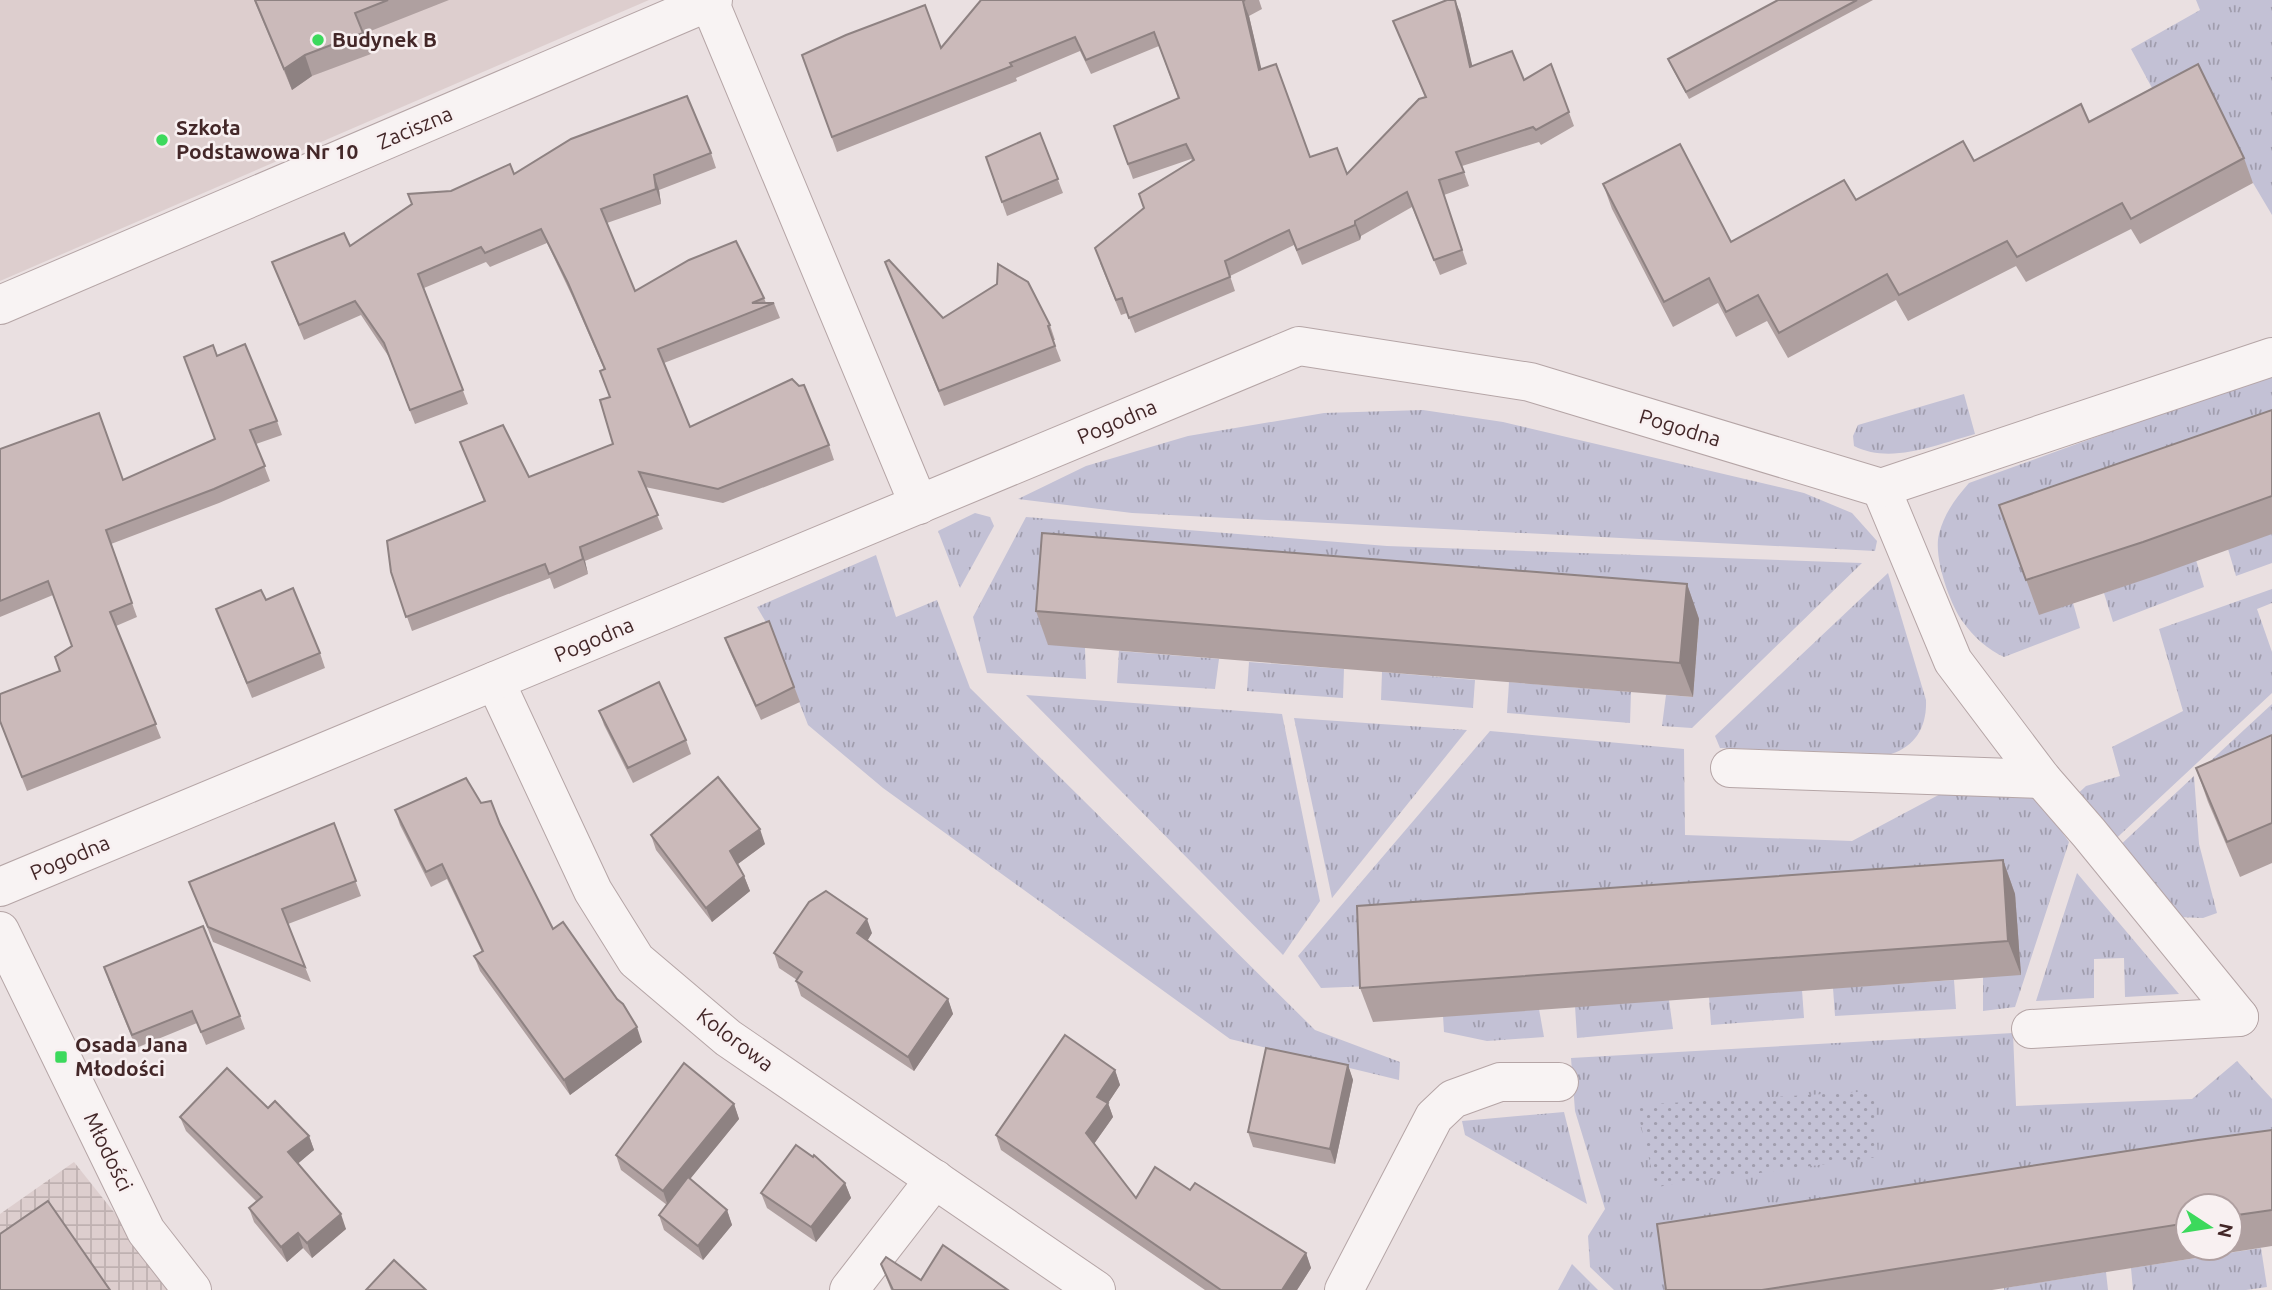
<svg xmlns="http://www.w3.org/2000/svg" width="2272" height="1290" font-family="Ubuntu,sans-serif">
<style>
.built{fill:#ddcece}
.industrial{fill:url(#industrial-grid)}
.grass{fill:url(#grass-tufts)}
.park{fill:url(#park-dots)}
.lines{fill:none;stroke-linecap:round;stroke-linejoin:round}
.minor-casing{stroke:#b5a5a6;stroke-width:40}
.minor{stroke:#f8f3f3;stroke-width:38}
.wall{fill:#afa0a0;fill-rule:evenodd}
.shaded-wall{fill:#8e8282}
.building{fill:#cbbaba;stroke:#8e8282;stroke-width:2}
.poi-dot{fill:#3cd95c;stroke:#f8f0f1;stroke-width:2.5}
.labels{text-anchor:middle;stroke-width:5;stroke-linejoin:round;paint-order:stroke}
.poi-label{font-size:21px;font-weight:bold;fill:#432728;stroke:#f8f0f1;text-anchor:start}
.street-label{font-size:21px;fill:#432728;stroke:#f8f0f1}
</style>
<defs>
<pattern id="industrial-grid" width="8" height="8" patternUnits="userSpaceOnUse" patternTransform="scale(1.75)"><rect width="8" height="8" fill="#ddcece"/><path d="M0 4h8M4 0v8" fill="none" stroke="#bfb1b1"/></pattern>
<pattern id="grass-tufts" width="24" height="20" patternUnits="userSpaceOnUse" patternTransform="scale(1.75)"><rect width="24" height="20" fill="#c3c1d5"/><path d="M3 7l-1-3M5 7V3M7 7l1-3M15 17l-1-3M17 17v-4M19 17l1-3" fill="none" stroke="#a09dad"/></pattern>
<pattern id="park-dots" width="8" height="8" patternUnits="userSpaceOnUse" patternTransform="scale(1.75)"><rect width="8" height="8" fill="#c3c1d5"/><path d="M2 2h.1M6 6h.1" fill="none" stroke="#a09dad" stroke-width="1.8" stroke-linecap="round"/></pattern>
</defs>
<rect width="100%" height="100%" fill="#eae0e1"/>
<polygon class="built" points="0,0 649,0 0,281"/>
<polygon class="industrial" points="74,1162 176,1290 0,1290 0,1214"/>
<g class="grass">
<polygon points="2196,0 2272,0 2272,215 2253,183 2207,90 2165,112 2131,49 2200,10"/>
<path d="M2272 373V448L2073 603 2080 628 2004 657C1988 650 1973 636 1963 622 1950 604 1933 557 1939 534 1944 514 1955 499 1969 483Z"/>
<path d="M1964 394 1975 434C1938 444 1891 465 1854 446L1853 436 1858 425Z"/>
<polygon points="1423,410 1503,422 1804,493 1852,513 1877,541 1875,551 1132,513 1018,499 1086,466 1188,436 1324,413"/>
<polygon points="975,513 990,517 994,526 960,588 938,531"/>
<polygon points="1026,517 1387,546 1862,563 1692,728 1662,726 1666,695 1693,697 1699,619 1085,648 1086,679 987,673 973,617"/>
<polygon points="2272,533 2272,563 2236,576 2228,549"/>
<polygon points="876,555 896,617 937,600 970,688 1315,1030 1400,1062 1399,1080 1230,1039 883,788 808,725 774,636 757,607"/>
<polygon points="2196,560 2204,587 2113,622 2104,593"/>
<path d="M1888 573 1926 700C1927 726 1916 746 1891 754L1720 748 1715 736Z"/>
<polygon points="2272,589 2272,603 2257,609 2272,652 2272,693 2107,847 2068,803 2086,786 2120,776 2112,747 2183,711 2159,629"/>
<polygon points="1119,651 1219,659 1215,689 1117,683"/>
<polygon points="1249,662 1344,669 1343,698 1247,691"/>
<polygon points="1382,672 1475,680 1473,708 1381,700"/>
<polygon points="1509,682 1631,692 1630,723 1507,713"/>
<polygon points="1026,695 1282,714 1320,901 1283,955"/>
<polygon points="2272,704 2272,775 2205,766"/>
<polygon points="1294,718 1467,730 1332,898"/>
<polygon points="1490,731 1684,749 1685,835 1852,841 1946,791 2031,788 2069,842 2015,1007 1983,1011 1983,977 1371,986 1321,988 1298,956"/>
<polygon points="2194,776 2199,844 2217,913 2203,918 2178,917 2115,850"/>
<polygon points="2077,873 2179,994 2125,997 2124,958 2094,959 2094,998 2036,1001"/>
<polygon points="1954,980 1956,1009 1835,1016 1833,988"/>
<polygon points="1802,990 1804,1018 1711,1025 1709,997"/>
<polygon points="1669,1000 1673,1029 1577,1038 1575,1006"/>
<polygon points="1539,1009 1544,1037 1487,1041 1444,1032 1443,1016"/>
<polygon points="2013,1033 2016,1106 2192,1099 2237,1061 2272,1099 2272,1166 1674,1290 1614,1290 1590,1267 1588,1236 1605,1209 1575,1111 1571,1058"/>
<polygon points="1564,1112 1587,1204 1465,1135 1462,1121"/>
<polygon points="2261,1248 2267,1287 2246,1290 2133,1290 2131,1268"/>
<polygon points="1572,1264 1598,1290 1558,1290"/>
<polygon points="2106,1272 2108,1290 2004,1290 2004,1288"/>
</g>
<polygon class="park" points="1874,1091 1878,1157 1656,1187 1636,1105"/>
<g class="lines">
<defs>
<g id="minor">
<polyline points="709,1 919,505"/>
<polyline points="0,305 713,0"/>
<polyline points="1881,488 1953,661 2042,779 2089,833 2239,1017"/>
<polyline points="495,681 593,891 636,960 728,1038 1096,1290"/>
<polyline points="1730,768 2042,779"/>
<polyline points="0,887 1299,346 1530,382 1881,488 2272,357"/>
<polyline points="0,931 146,1231 192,1290"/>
<polyline points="2031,1029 2239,1017"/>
<polyline points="849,1290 935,1179"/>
<polyline points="1344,1290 1434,1117 1453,1099 1500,1082 1559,1082"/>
</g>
</defs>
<use href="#minor" class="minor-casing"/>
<use href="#minor" class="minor"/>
</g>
<g class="wall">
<polygon points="254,0 449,0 363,34 371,54 312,76 292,90"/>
<polygon points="981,0 1259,0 1262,9 1249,16 1261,69 1310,157 1347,174 1425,97 1393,21 1460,12 1472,66 1524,80 1551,64 1574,126 1541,145 1539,142 1462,166 1469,186 1444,195 1467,264 1440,275 1412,207 1361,236 1360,240 1302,265 1294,245 1230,276 1235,291 1135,333 1127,313 1121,315 1100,263 1144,208 1192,160 1191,159 1133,179 1114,126 1178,98 1159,46 1091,74 1080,51 1016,78 1017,81 837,152 802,55 941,48"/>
<polygon points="1778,0 1873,0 1689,99 1671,66 1668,59"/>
<polygon points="2089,122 2244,158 2253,183 2140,244 2131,229 2026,282 2016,266 1908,321 1896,300 1788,358 1767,321 1736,337 1718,303 1673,327 1612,209 1603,184 1731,242"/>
<polygon points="1040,133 1063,193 1007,216 986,157"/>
<polygon points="711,153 716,168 659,190 661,204 607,223 635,291 764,298 766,303 774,303 780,318 664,363 690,427 829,445 834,460 723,503 645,487 663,529 585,561 588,574 554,589 550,578 412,631 391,572 484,501 460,442 529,477 613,444 610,397 600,371 604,369 573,298 547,243 490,267 486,262 424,288 468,404 415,424 389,357 361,315 304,340 272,262 350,246 451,191 514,174"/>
<polygon points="885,262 943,318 1050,325 1055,340 1053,340 1061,361 944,406"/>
<polygon points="217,356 277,421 282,435 256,444 270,481 219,503 111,544 137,617 116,626 161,738 27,791 0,722 60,671 72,646 53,595 0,617 0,449 123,480 215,439"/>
<polygon points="2272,410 2272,534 2155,576 2039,615 1999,505"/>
<polygon points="1687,584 1699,619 1693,697 1048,645 1036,611"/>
<polygon points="266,600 320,653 325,668 252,698 216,609"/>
<polygon points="769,621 800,702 761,720 730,652 725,638"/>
<polygon points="599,711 686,740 691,754 633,783 604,725"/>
<polygon points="2272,735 2272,863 2240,877 2208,802 2196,768"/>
<polygon points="481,803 500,824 553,929 642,1042 570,1095 480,971 474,956 482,952 447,879 431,887 400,825 395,810"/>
<polygon points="334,823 361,896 288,924 311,982 213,942 189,882"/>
<polygon points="651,835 765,844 738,864 744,876 750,891 712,922 656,850"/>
<polygon points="2003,860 2015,894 2021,975 1373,1022 1360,988"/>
<polygon points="872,933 867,941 948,999 953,1014 914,1071 801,996 796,981 797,980 779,968 774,953"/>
<polygon points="108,979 240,1016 245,1029 206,1045 197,1023 136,1048"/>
<polygon points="1348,1065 1353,1080 1335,1164 1253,1147 1248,1132"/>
<polygon points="1115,1070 1120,1085 1108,1103 1113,1117 1094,1144 1136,1198 1190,1190 1306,1253 1311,1268 1297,1290 1205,1290 1001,1150 996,1135"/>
<polygon points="734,1104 739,1119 690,1179 727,1210 732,1225 703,1260 664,1230 659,1215 667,1205 621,1170 616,1155"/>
<polygon points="268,1108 309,1136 314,1150 298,1163 346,1229 312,1258 303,1248 287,1262 254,1222 249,1208 256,1201 186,1131 180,1117"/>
<path d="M2272 1130V1246L1992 1290H1666ZM2188 1206H2230V1248H2188Z"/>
<polygon points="845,1183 851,1198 816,1242 767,1208 761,1193"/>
<polygon points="881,1264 921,1280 1008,1290 891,1290"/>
</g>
<g class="shaded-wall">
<polygon points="1455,0 1460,12 1476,82 1470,67"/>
<polygon points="1243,1 1249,16 1265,84 1259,70"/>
<polygon points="305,55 312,76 292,90 284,69"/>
<polygon points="654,175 659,190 661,204 656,189"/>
<polygon points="1355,221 1361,236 1360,240 1355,225"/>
<polygon points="580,547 585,561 588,574 583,559"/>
<polygon points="1687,584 1699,619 1693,697 1680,663"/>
<polygon points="760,829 765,844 735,866 730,851"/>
<polygon points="2003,860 2015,894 2021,975 2008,941"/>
<polygon points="744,876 750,891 712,922 706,908"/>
<polygon points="867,919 872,933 863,948 857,933"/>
<polygon points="948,999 953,1014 914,1071 908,1057"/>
<polygon points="637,1027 642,1042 570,1095 564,1080"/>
<polygon points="1348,1065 1353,1080 1335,1164 1330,1149"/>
<polygon points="1115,1070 1120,1085 1108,1103 1113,1117 1091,1148 1086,1133 1097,1097"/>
<polygon points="734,1104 739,1119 668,1206 663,1191"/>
<polygon points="309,1136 314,1150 294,1167 288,1152"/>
<polygon points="845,1183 851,1198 816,1242 811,1227"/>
<polygon points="727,1210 732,1225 703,1260 698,1246"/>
<polygon points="341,1214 346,1229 312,1258 307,1243"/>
<polygon points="298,1233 303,1248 287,1262 281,1247"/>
<polygon points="1306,1253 1311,1268 1297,1290 1282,1290"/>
</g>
<g class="building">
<polygon points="255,0 388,0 355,13 363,33 305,55 284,69"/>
<polygon points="981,0 1245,0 1243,1 1259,70 1276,64 1310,157 1337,148 1347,174 1419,99 1426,97 1393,21 1447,0 1455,0 1470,67 1512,51 1524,80 1551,64 1569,112 1536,130 1533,127 1456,152 1464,172 1439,180 1462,250 1434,260 1407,192 1355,221 1355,225 1297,250 1289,230 1225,261 1230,277 1129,318 1122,298 1116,300 1095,248 1144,208 1139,194 1194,160 1186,144 1128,164 1114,126 1179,98 1154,32 1086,60 1075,37 1010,63 1012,66 832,137 802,55 846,35 925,5 941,48"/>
<polygon points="1778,0 1857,0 1686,92 1668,59"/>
<polygon points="2198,64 2244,158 2131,219 2122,203 2017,257 2007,241 1899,295 1887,274 1779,333 1758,295 1726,312 1709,278 1664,302 1603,184 1680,144 1731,242 1844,180 1856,200 1963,141 1974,161 2081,104 2089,122"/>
<polygon points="687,96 711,153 654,175 656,189 601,209 635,291 689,260 736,241 764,298 752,303 774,303 658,349 690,427 792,379 799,386 804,385 829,445 718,489 639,472 658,515 580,547 583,559 549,574 545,564 406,617 391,572 387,541 485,501 460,442 503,425 529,477 613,444 600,400 610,397 600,371 605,369 568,283 541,229 485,253 481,247 418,274 463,390 410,410 384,343 355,301 299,325 272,262 344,233 350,246 412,204 408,194 451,191 510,164 514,174 571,139"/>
<polygon points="1040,133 1058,179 1002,202 986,157"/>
<polygon points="889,260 943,318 997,284 998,264 1028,282 1050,325 1048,326 1055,346 939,391 885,262"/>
<polygon points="245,344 277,421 250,430 265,466 214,489 106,530 132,603 110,612 156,724 22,777 0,721 0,694 60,671 55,657 72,646 48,581 0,601 0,449 99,413 123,480 215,439 184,357 213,345 217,356"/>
<polygon points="2272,410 2272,496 2143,542 2026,580 1999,505"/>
<polygon points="1042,533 1687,584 1680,663 1036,611"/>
<polygon points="293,588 320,653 247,683 216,609 261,590 266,600"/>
<polygon points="769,621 794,687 756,706 725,638"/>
<polygon points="659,682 686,740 628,768 599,711"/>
<polygon points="2272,735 2272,823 2227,842 2196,768"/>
<polygon points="718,777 760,829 730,851 744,876 706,908 651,835"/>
<polygon points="466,778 481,803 491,801 500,824 553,929 563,922 617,999 623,1004 637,1027 564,1080 474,956 483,951 442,864 426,872 395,810"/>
<polygon points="334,823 356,881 282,909 305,967 208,927 189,882"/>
<polygon points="2003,860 2008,941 1360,988 1357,906"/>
<polygon points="826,891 867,919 857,933 948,999 908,1057 796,981 802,972 774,953 809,902"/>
<polygon points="203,926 240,1016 201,1032 192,1011 132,1035 104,967"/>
<polygon points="1065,1035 1115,1070 1097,1097 1108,1103 1086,1133 1136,1198 1155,1167 1190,1190 1195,1183 1306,1253 1282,1290 1221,1290 996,1135"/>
<polygon points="1266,1048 1348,1065 1330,1149 1248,1132"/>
<polygon points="684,1063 734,1104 663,1191 616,1155"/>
<polygon points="227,1068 268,1108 275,1101 309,1136 288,1152 341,1214 307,1243 298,1233 281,1247 249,1208 262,1197 180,1117"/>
<polygon points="2272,1130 2272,1210 2230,1216 2230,1206 2188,1206 2188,1223 1762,1290 1666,1290 1657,1224 2198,1140"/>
<polygon points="796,1145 813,1157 814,1155 845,1183 811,1227 761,1193"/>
<polygon points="688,1177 727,1210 698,1246 659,1215"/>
<polygon points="48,1201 110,1290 0,1290 0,1234"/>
<polygon points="943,1245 1008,1290 893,1290 881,1264 886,1257 921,1280"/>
<polygon points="394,1260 426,1290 366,1290"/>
</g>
<g class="poi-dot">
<circle cx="318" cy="40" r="7"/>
<circle cx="162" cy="140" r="7"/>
<rect x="54" y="1050" width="14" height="14" rx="3.5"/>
</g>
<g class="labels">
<g class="poi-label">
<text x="332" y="47">Budynek B</text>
<text x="176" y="135">Szkoła<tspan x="176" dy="24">Podstawowa Nr 10</tspan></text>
<text x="75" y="1052">Osada Jana<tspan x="75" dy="24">Młodości</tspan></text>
</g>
<g class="street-label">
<text transform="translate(415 128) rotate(-23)" y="7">Zaciszna</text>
<text transform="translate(1117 422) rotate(-23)" y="7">Pogodna</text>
<text transform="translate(1680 428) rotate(17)" y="7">Pogodna</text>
<text transform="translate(594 640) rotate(-23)" y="7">Pogodna</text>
<text transform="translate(70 858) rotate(-23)" y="7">Pogodna</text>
<text transform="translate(735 1040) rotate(37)" y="7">Kolorowa</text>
<text transform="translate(108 1152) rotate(64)" y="7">Młodości</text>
</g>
</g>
<g transform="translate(2209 1227) rotate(102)"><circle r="33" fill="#f8f0f1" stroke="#b0a0a1" stroke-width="2"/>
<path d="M0-5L12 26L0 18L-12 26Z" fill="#3cd95c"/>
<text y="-10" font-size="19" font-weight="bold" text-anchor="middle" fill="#432728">N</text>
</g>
</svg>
